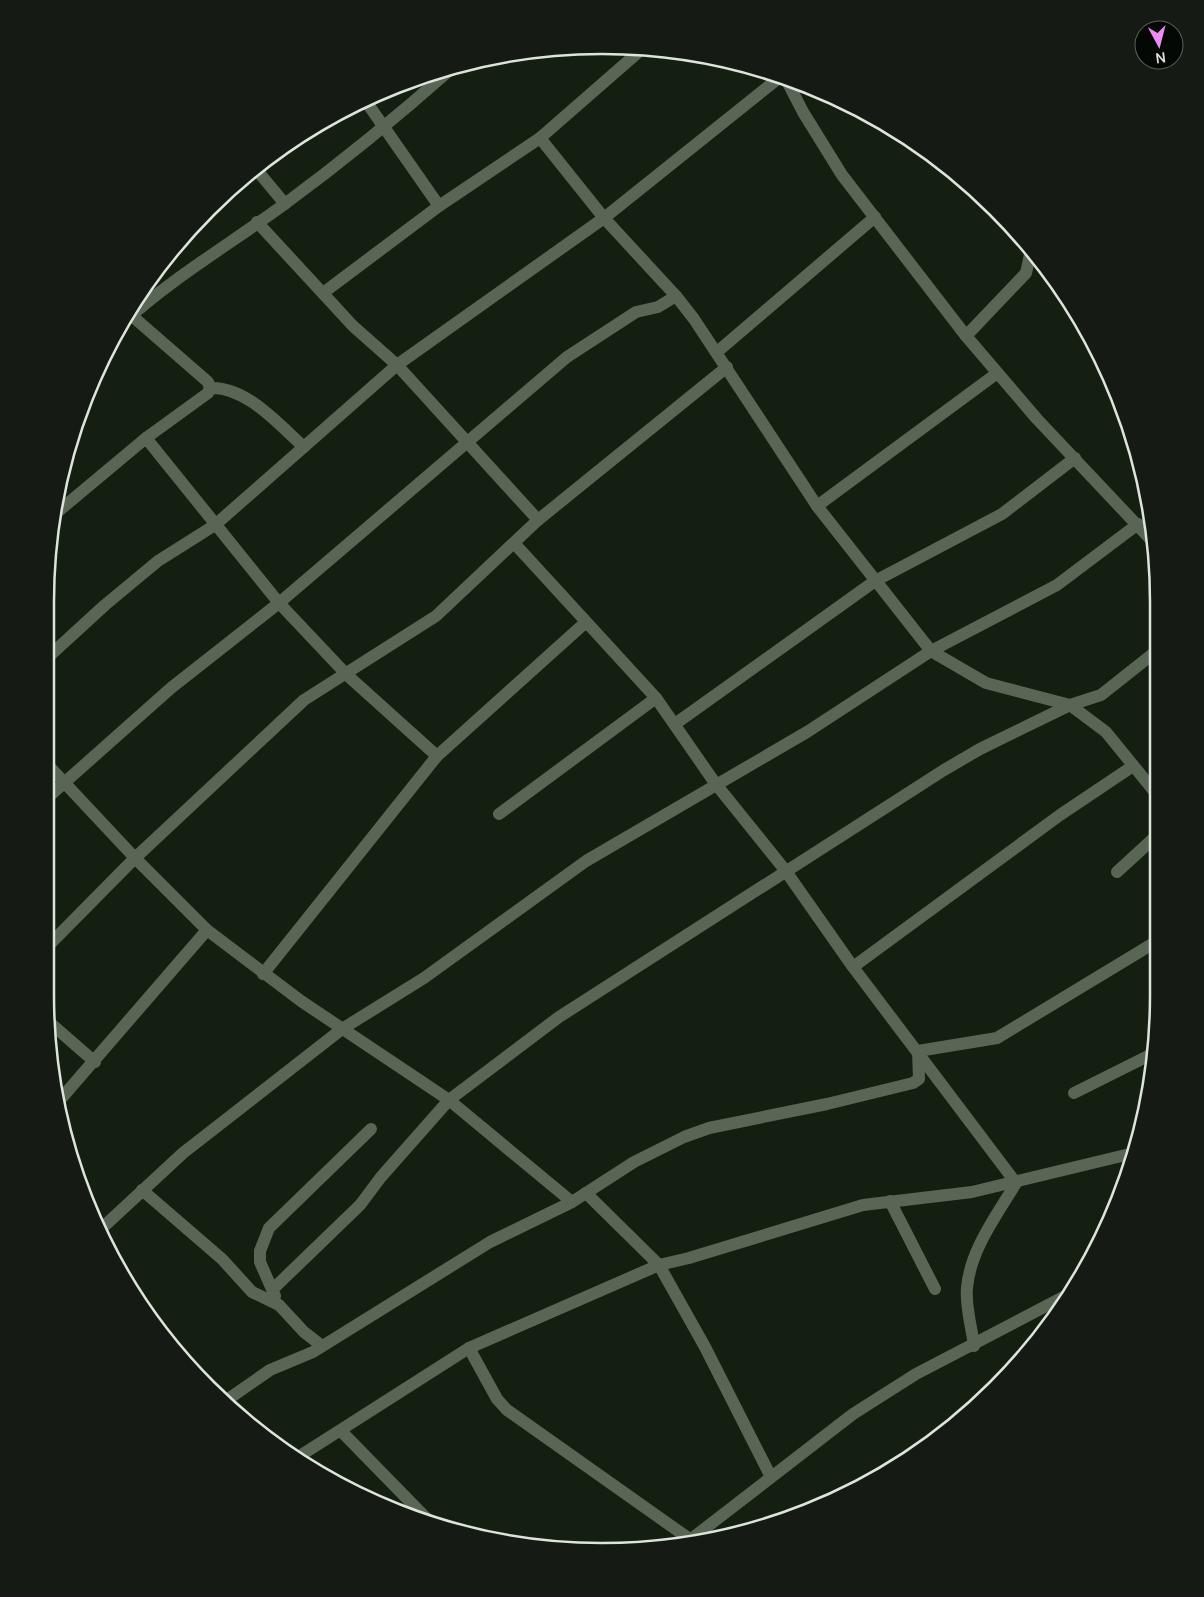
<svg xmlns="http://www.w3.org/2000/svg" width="1204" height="1597" font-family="Manrope,sans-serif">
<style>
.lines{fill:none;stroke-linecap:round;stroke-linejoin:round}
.minor{stroke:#596656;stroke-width:12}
.rim{fill:none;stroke:#dde5db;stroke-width:2.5}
</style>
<rect width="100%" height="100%" fill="#141f12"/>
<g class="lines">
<g class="minor">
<polyline points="786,79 803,112 842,175 966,336 1037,419 1154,543"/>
<polyline points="365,100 439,206"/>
<polyline points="540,138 604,218 676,296 694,319 817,506 931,651 986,683 1070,705 1106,732 1154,791"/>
<polyline points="256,169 285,204"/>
<polyline points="257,222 353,326 397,365 538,520"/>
<polyline points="323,293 439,206 540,138 642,49"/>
<polyline points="131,315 208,382 210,388"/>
<path d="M123 323C173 277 232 243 286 203 343 161 398 116 452 68"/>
<polyline points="966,336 1026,273 1031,250"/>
<polyline points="717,352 875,217"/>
<path d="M210 388C246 386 278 424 304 447"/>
<polyline points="146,438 279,603 347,675 437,756"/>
<polyline points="817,506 996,374"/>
<polyline points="55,514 146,438 208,393 210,388"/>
<path d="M514 543 656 698 715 783 785 870 853 967 1016 1183C997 1215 970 1250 967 1288 965 1306 972 1328 974 1346"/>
<polyline points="46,659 105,605 158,561 215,525 397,365 604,218 780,77"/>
<polyline points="675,724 875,581 1002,514 1075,458"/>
<polyline points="46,763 135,858 207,930 301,1001 449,1100 572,1202"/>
<polyline points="46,799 171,688 279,603 567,357 636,312 658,307 676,296"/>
<polyline points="499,814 656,698"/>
<polyline points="1117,872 1154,838"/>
<polyline points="45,949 135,858 304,700 436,616 538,520 727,367"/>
<polyline points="853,967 1060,815 1133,766"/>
<polyline points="263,974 437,756 586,622"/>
<polyline points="49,1022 95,1062"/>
<polyline points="1074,1093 1154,1053"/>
<polyline points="59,1101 207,930"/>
<polyline points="142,1190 222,1259 252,1292 279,1305 304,1332 322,1346"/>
<polyline points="586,1193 659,1265 705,1347 771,1477"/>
<polyline points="890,1201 935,1289"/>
<polyline points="101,1229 183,1153 342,1029 424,978 586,861 807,732 931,651 1057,585 1138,524"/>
<polyline points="273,1289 360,1205 381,1177 449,1100 559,1017 944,770 980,749 1070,705 1101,695 1154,653"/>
<polyline points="275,1296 260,1262 260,1251 269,1228 371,1129"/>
<polyline points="469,1348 497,1399 507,1410 691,1540"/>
<polyline points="224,1402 270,1370 313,1352 490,1242 572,1202 634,1162 684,1137 709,1128 827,1104 913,1083 919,1079 918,1051 997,1038 1154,943"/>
<polyline points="341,1431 427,1519"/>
<polyline points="295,1459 469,1348 659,1265 689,1258 863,1205 972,1192 1134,1153"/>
<polyline points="876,1475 938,1437"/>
<polyline points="690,1540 853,1414 916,1374 1069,1294"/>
</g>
</g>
<path d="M0 0H1204V1597H0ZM602 54H602A548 548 0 0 1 1150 602V995A548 548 0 0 1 602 1543H602A548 548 0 0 1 54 995V602A548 548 0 0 1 602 54Z" fill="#151a15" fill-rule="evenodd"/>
<path class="rim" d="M602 54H602A548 548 0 0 1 1150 602V995A548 548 0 0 1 602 1543H602A548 548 0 0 1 54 995V602A548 548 0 0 1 602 54Z"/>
<g transform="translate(1159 45) rotate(173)"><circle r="24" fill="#040804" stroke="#5b605a"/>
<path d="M0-4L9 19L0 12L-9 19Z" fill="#ed8cf9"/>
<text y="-8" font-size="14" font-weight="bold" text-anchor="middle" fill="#dde5db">N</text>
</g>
</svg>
